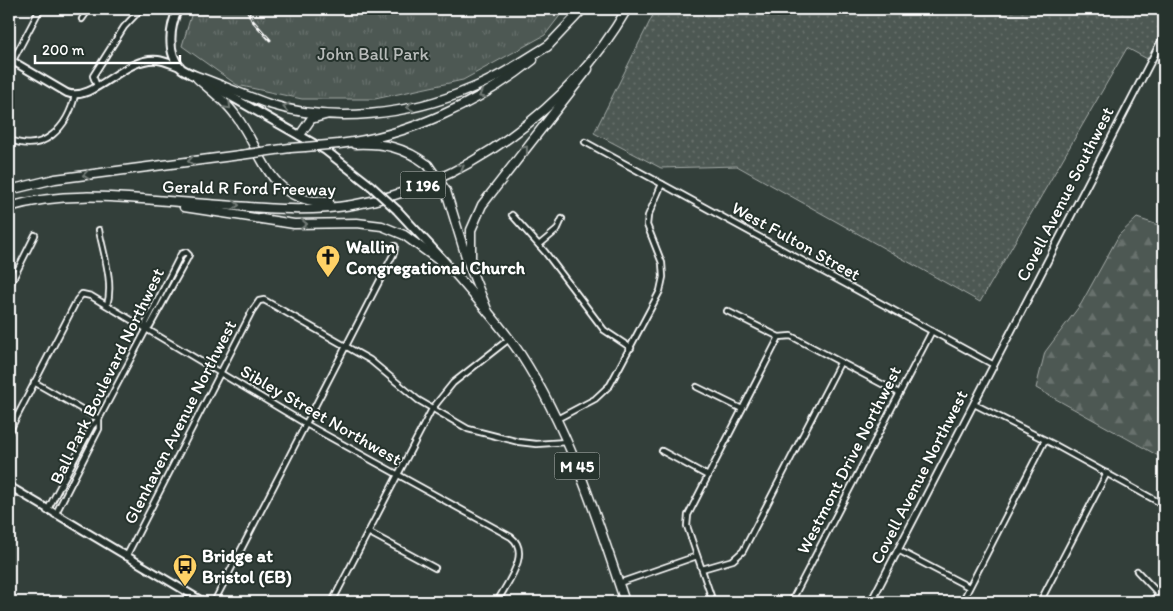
<svg xmlns="http://www.w3.org/2000/svg" width="1173" height="611" font-family="Itim,sans-serif">
<style>
.grass{fill:url(#grass-dots);stroke:#a6aca9}
.forest{fill:url(#forest-firs);stroke:#a6aca9}
.park{fill:url(#park-tufts);stroke:#a6aca9}
.lines{fill:none;stroke-linecap:round;stroke-linejoin:round}
.minor-casing{stroke:#fff;stroke-width:8}
.tertiary-casing{stroke:#fff;stroke-width:9}
.secondary-casing{stroke:#fff;stroke-width:10}
.primary-casing{stroke:#fff;stroke-width:11}
.trunk-casing{stroke:#fff;stroke-width:11}
.motorway-casing{stroke:#fff;stroke-width:11}
.minor{stroke:#26332d;stroke-width:4.5}
.tertiary{stroke:#26332d;stroke-width:5.5}
.secondary{stroke:#26332d;stroke-width:6}
.primary{stroke:#26332d;stroke-width:7}
.trunk{stroke:#26332d;stroke-width:8}
.motorway{stroke:#26332d;stroke-width:8}
.rail-casing{stroke:#fff;stroke-width:3}
.rail{stroke:#26332d;stroke-width:1;stroke-dasharray:4;stroke-linecap:butt}
.primary-bridge-casing{stroke:#fff;stroke-width:11;stroke-linecap:butt}
.motorway-bridge-casing{stroke:#fff;stroke-width:11;stroke-linecap:butt}
.primary-bridge{stroke:#26332d;stroke-width:7}
.motorway-bridge{stroke:#26332d;stroke-width:8}
.oneway{stroke:#727a76}
.labels{text-anchor:middle;stroke-width:4;stroke-linejoin:round;paint-order:stroke}
.shield{fill:#26332d;stroke:#bec2c0;stroke-width:1}
.shield-label{font-size:16px;font-weight:bold;fill:#fff}
.park-label{font-size:18px;fill:#b8bcba;stroke:#26332d}
.street-label{font-size:18px;fill:#fff;stroke:#26332d}
.poi-label{font-size:18px;font-weight:bold;fill:#fff;stroke:#26332d;text-anchor:start}
</style>
<defs>
<pattern id="grass-dots" width="8" height="8" patternUnits="userSpaceOnUse" patternTransform="scale(1.25)"><rect width="8" height="8" fill="#4d5853"/><path d="M2 2h.1M6 6h.1" fill="none" stroke="#68716d" stroke-width="1.8" stroke-linecap="round"/></pattern>
<pattern id="forest-firs" width="22" height="20" patternUnits="userSpaceOnUse" patternTransform="scale(1.25)"><rect width="22" height="20" fill="#4d5853"/><path d="M5 1l3.5 6h-7zM16 11l3.5 6h-7z" fill="#68716d"/></pattern>
<pattern id="park-tufts" width="24" height="20" patternUnits="userSpaceOnUse" patternTransform="scale(1.25)"><rect width="24" height="20" fill="#4d5853"/><path d="M3 7l-1-3M5 7V3M7 7l1-3M15 17l-1-3M17 17v-4M19 17l1-3" fill="none" stroke="#68716d"/></pattern>
</defs>
<rect width="100%" height="100%" fill="#333f3a"/>
<filter id="ink" filterUnits="userSpaceOnUse"><feTurbulence type="fractalNoise" baseFrequency=".02" numOctaves="2"/><feDisplacementMap in="SourceGraphic" scale="10" xChannelSelector="R" yChannelSelector="G"/><feConvolveMatrix kernelMatrix="1 2 1 2 8 2 1 2 1" color-interpolation-filters="sRGB"/></filter>
<g filter="url(#ink)">
<polygon class="grass" points="656,9 1164,9 1164,68 1127,48 980,302 737,166 661,168 594,133"/>
<polygon class="forest" points="1137,218 1164,227 1164,459 1036,388 1045,352 1081,304 1119,235"/>
<polygon class="park" points="193,9 565,9 545,35 463,80 375,99 302,99 237,85 182,46"/>
<g class="lines">
<defs>
<g id="minor">
<polyline points="82,19 89,9"/>
<polyline points="9,68 40,9"/>
<polyline points="97,86 93,76 124,27 141,9"/>
<path d="M9 139C43 155 68 127 75 95"/>
<polyline points="585,142 994,365"/>
<polyline points="512,215 545,252 604,330 631,348"/>
<path d="M99 230C103 252 114 283 107 305"/>
<polyline points="539,245 557,230 562,219"/>
<polyline points="9,287 35,235"/>
<polyline points="727,311 779,337 791,336 899,393"/>
<polyline points="34,382 99,419"/>
<polyline points="697,387 742,409"/>
<polyline points="974,404 1055,445 1164,505"/>
<polyline points="557,419 595,399 610,385 660,291 663,277 662,263 647,225 648,216 662,184"/>
<path d="M9 432 77 300 82 294 91 296 306 424 511 537C532 553 506 584 497 602"/>
<polyline points="662,451 708,476"/>
<polyline points="47,511 92,426 99,419"/>
<polyline points="55,515 99,429 99,419 146,330 146,323 181,254 186,252 189,255 187,259 150,326 146,330"/>
<polyline points="368,532 435,568"/>
<polyline points="898,550 969,587"/>
<polyline points="126,557 252,311 259,301 264,300 370,360 418,400 468,429 519,442 536,444 567,442"/>
<polyline points="702,569 733,560 743,551 840,363"/>
<polyline points="1137,571 1159,594"/>
<polyline points="619,583 697,556"/>
<polyline points="214,602 394,253 395,246"/>
<polyline points="332,602 432,409 453,383 509,339"/>
<polyline points="713,602 687,526 688,515 779,337"/>
<polyline points="791,602 932,331"/>
<polyline points="962,602 1045,440"/>
<polyline points="1040,602 1107,473"/>
<polyline points="1150,602 1164,591"/>
</g>
<polyline id="tertiary" points="871,602 1164,36"/>
<g id="secondary">
<path d="M9 59 67 93C94 103 124 56 158 60 166 61 173 65 180 67"/>
<polyline points="9,486 204,602"/>
</g>
<g id="primary">
<path d="M178 9C170 26 166 53 181 68 184 71 191 73 195 76"/>
<polyline points="209,84 325,150 371,186"/>
<polyline points="397,210 446,263"/>
</g>
<path id="trunk" d="M452 270C475 297 501 325 521 355 570 431 597 518 625 602"/>
<g id="motorway">
<polyline points="547,47 583,9"/>
<path d="M191 74C217 83 243 95 269 104 332 124 410 115 470 89 498 78 523 61 549 45"/>
<path d="M197 78C210 90 226 101 236 116 265 155 268 203 329 202"/>
<polyline points="300,135 311,119 325,115"/>
<path d="M339 144C408 136 479 103 533 60"/>
<path d="M355 144C384 143 404 147 428 165"/>
<polyline points="290,148 305,147"/>
<polyline points="9,190 55,179 240,155"/>
<polyline points="446,191 467,260 488,312"/>
<path d="M9 207C68 189 132 199 193 203 245 206 300 214 352 205 464 186 570 108 627 9"/>
<polyline points="184,207 294,224 357,223 382,226 404,235 452,270"/>
<polyline points="471,268 471,230 482,205 588,69"/>
</g>
</defs>
<use href="#minor" class="minor-casing"/>
<use href="#tertiary" class="tertiary-casing"/>
<use href="#secondary" class="secondary-casing"/>
<use href="#primary" class="primary-casing"/>
<use href="#trunk" class="trunk-casing"/>
<use href="#motorway" class="motorway-casing"/>
<use href="#minor" class="minor"/>
<use href="#tertiary" class="tertiary"/>
<use href="#secondary" class="secondary"/>
<use href="#primary" class="primary"/>
<use href="#trunk" class="trunk"/>
<use href="#motorway" class="motorway"/>
<defs>
<polyline id="rail" points="247,9 252,20 270,40"/>
</defs>
<use href="#rail" class="rail-casing"/>
<use href="#rail" class="rail"/>
<defs>
<polyline id="primary-bridge" points="371,186 397,210"/>
<g id="motorway-bridge">
<polyline points="305,147 339,144"/>
<polyline points="240,155 290,148"/>
<polyline points="428,165 446,191"/>
</g>
</defs>
<use href="#primary-bridge" class="primary-bridge-casing"/>
<use href="#motorway-bridge" class="motorway-bridge-casing"/>
<use href="#primary-bridge" class="primary-bridge"/>
<use href="#motorway-bridge" class="motorway-bridge"/>
</g>
<defs><path id="oneway-chevron" d="M-2-3.5L2.5 0L-2 3.5" fill="none" stroke-width="1.6" stroke-linecap="round" stroke-linejoin="round" transform="scale(1.25)"/></defs>
<g class="oneway">
<use href="#oneway-chevron" transform="translate(482 95) rotate(150)"/>
<use href="#oneway-chevron" transform="translate(228 106) rotate(45)"/>
<use href="#oneway-chevron" transform="translate(286 107) rotate(-168)"/>
<use href="#oneway-chevron" transform="translate(410 107) rotate(168)"/>
<use href="#oneway-chevron" transform="translate(525 149) rotate(-52)"/>
<use href="#oneway-chevron" transform="translate(191 161) rotate(172)"/>
<use href="#oneway-chevron" transform="translate(461 167) rotate(-29)"/>
<use href="#oneway-chevron" transform="translate(86 175) rotate(173)"/>
<use href="#oneway-chevron" transform="translate(236 205) rotate(3)"/>
<use href="#oneway-chevron" transform="translate(304 224) rotate(2)"/>
</g>
</g>
<defs>
<symbol id="church-pin" viewBox="-11 -11 22 30"><path d="M0 17L-7.5 6A9.5 9.5 0 1 1 7.5 6Z" fill="#ffd166" stroke="#26332d"/><path d="M-1.2-6h2.4v3.5h3.3v2.4h-3.3V6h-2.4V-.1h-3.3v-2.4h3.3Z" fill="#111"/></symbol>
<symbol id="bus-pin" viewBox="-11 -11 22 30"><path d="M0 17L-7.5 6A9.5 9.5 0 1 1 7.5 6Z" fill="#ffd166" stroke="#26332d"/><path d="M-5-6H5V4H4V6H2V4H-2V6H-4V4H-5ZM-3.5-4V0h7V-4ZM-3.5 1.2v1.5H-2V1.2ZM2 1.2v1.5H3.5V1.2Z" fill="#111"/></symbol>
</defs>
<g fill-rule="evenodd">
<use href="#church-pin" x="314" y="243" width="28" height="38"/>
<use href="#bus-pin" x="171" y="552" width="28" height="38"/>
</g>
<g class="labels">
<g class="shield">
<rect x="400.5" y="171.5" width="45" height="27" rx="4"/>
<rect x="554.5" y="452.5" width="45" height="27" rx="4"/>
</g>
<g class="shield-label">
<text x="423" y="191">I 196</text>
<text x="577" y="472">M 45</text>
</g>
<g class="park-label">
<text x="373" y="60">John Ball Park</text>
</g>
<g class="street-label">
<text transform="translate(249 188) rotate(1)" y="6">Gerald R Ford Freeway</text>
<text transform="translate(1065 194) rotate(-63)" y="6">Covell Avenue Southwest</text>
<text transform="translate(796 241) rotate(29)" y="6">West Fulton Street</text>
<text transform="translate(107 376) rotate(-64)" y="6">Ball Park Boulevard Northwest</text>
<text transform="translate(321 415) rotate(30)" y="6">Sibley Street Northwest</text>
<text transform="translate(180 422) rotate(-63)" y="6">Glenhaven Avenue Northwest</text>
<text transform="translate(849 460) rotate(-63)" y="6">Westmont Drive Northwest</text>
<text transform="translate(919 477) rotate(-63)" y="6">Covell Avenue Northwest</text>
</g>
<g class="poi-label">
<text x="346" y="253">Wallin<tspan x="346" dy="21">Congregational Church</tspan></text>
<text x="202" y="562">Bridge at<tspan x="202" dy="21">Bristol (EB)</tspan></text>
</g>
</g>
<rect width="1173" height="611" fill="none" stroke="#26332d" stroke-width="30"/>
<rect x="15" y="15" width="1143" height="581" fill="none" stroke="#fff" stroke-width="2" filter="url(#ink)"/>
<path d="M35 55v8h145v-8" fill="none" stroke="#ffffff" stroke-width="2.5"/>
<text x="42" y="55" font-size="15" fill="#ffffff" stroke="#26332d" stroke-width="4" paint-order="stroke">200 m</text>
</svg>
